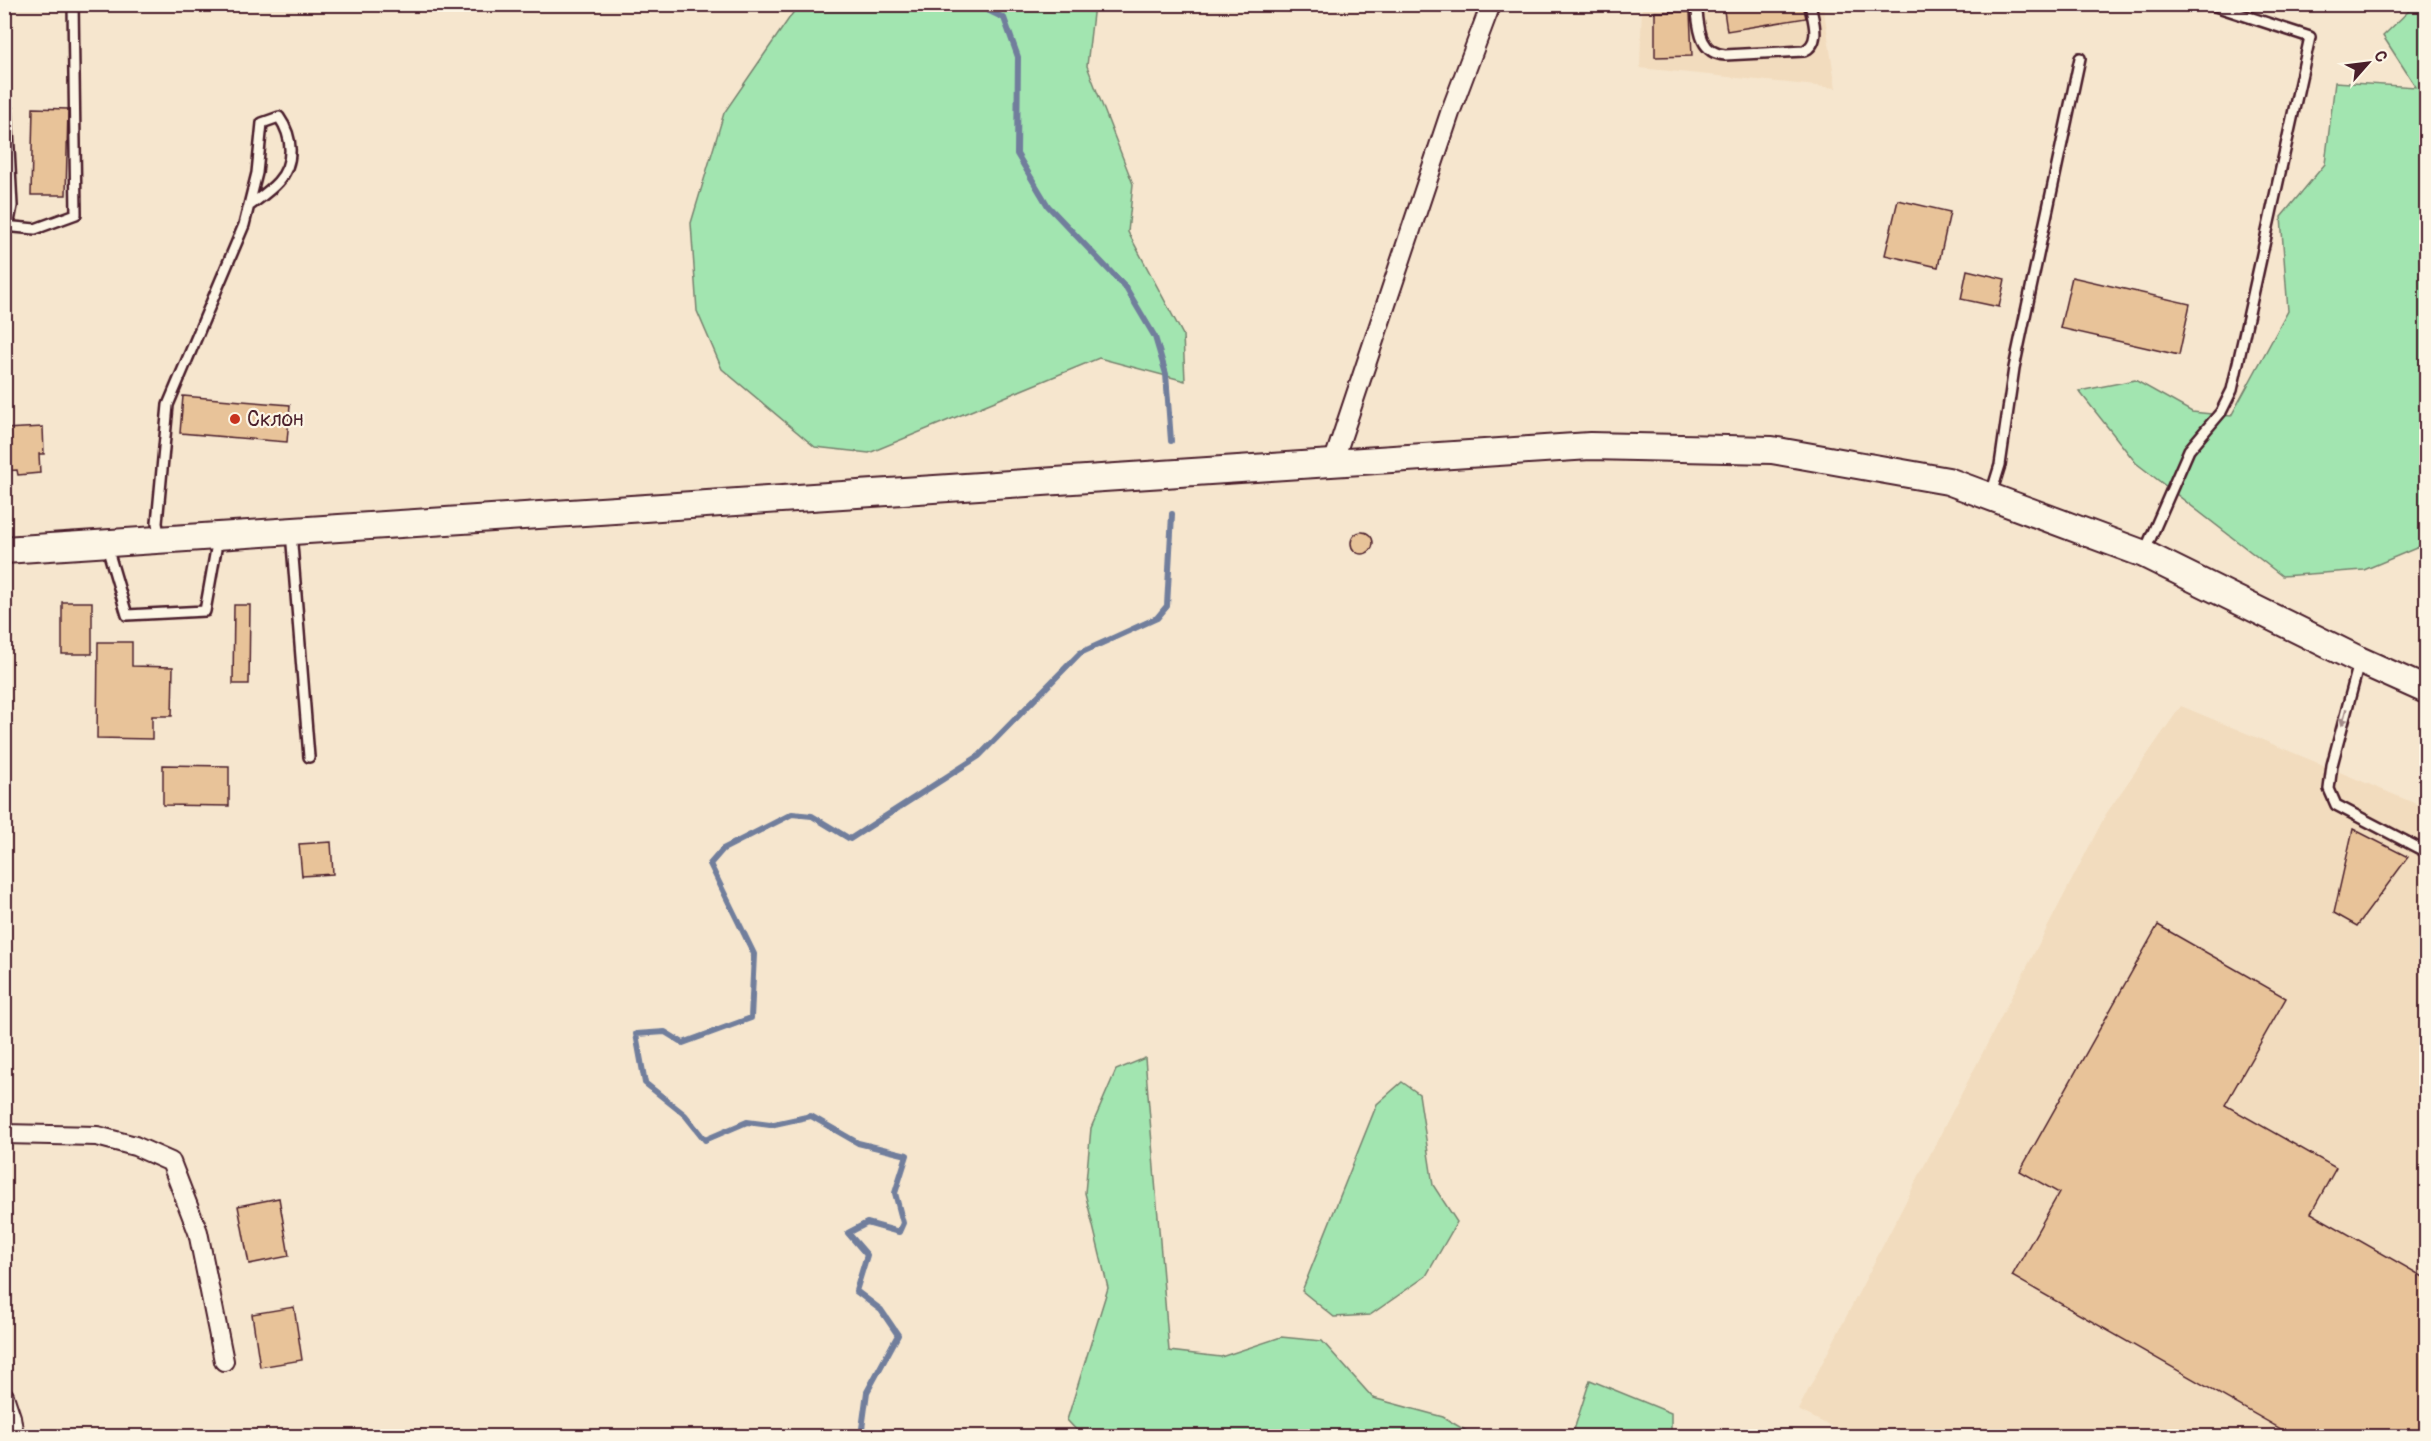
<svg xmlns="http://www.w3.org/2000/svg" width="2431" height="1441" font-family="Pangolin,sans-serif">
<style>
.built{fill:#f2dcbe}
.green{fill:#a2e5b0;stroke:#76826e;stroke-width:1.5}
.lines{fill:none;stroke-linecap:round;stroke-linejoin:round}
.stream{stroke:#717e9c;stroke-width:6}
.building{fill:#e8c399;stroke:#4a1f2b;stroke-width:1.5}
.service-casing{stroke:#4a1f2b;stroke-width:14}
.minor-casing{stroke:#4a1f2b;stroke-width:22}
.secondary-casing{stroke:#4a1f2b;stroke-width:30}
.service{stroke:#fcf5e5;stroke-width:9}
.minor{stroke:#fcf5e5;stroke-width:18}
.secondary{stroke:#fcf5e5;stroke-width:26}
.oneway{fill:#a38a88}
.poi-dot{fill:#c8321e;stroke:#fcf5e5;stroke-width:2}
.labels{text-anchor:middle;stroke-width:4.5;stroke-linejoin:round;paint-order:stroke}
.poi-label{font-size:21px;fill:#4a1f2b;stroke:#fcf5e5;text-anchor:start}
</style>
<rect width="100%" height="100%" fill="#f6e6ce"/>
<filter id="ink" filterUnits="userSpaceOnUse"><feTurbulence type="fractalNoise" baseFrequency=".0167" numOctaves="2"/><feDisplacementMap in="SourceGraphic" scale="12" xChannelSelector="R" yChannelSelector="G"/><feConvolveMatrix kernelMatrix="1 2 1 2 8 2 1 2 1" color-interpolation-filters="sRGB"/></filter>
<g filter="url(#ink)">
<g class="built">
<polygon points="1642,5 1823,5 1836,88 1640,68"/>
<polygon points="2181,706 2426,808 2426,1436 1850,1436 1798,1410 2106,814"/>
</g>
<g class="green">
<polygon points="799,4 1094,5 1087,66 1133,184 1128,232 1183,335 1185,381 1099,358 869,453 815,447 722,369 697,311 691,223 724,113"/>
<polygon points="2415,5 2426,5 2426,421 2423,424 2426,429 2426,544 2364,570 2282,576 2136,463 2079,391 2135,380 2192,412 2231,416 2288,311 2281,217 2325,164 2335,82 2416,87 2383,36"/>
<polygon points="1145,1058 1169,1351 1221,1357 1281,1337 1322,1341 1373,1398 1443,1417 1475,1436 1082,1436 1067,1420 1108,1288 1085,1193 1091,1128 1116,1070"/>
<polygon points="1402,1082 1419,1094 1433,1185 1457,1222 1426,1276 1370,1315 1334,1317 1302,1291 1377,1104"/>
<polygon points="1590,1380 1671,1413 1671,1436 1572,1436"/>
</g>
<g class="lines">
<g class="stream">
<polyline points="975,4 1004,18 1018,57 1017,154 1048,206 1126,288 1155,337 1166,374 1171,441"/>
<polyline points="861,1436 867,1392 898,1335 881,1310 856,1291 867,1255 848,1233 867,1223 899,1232 903,1223 895,1193 907,1155 858,1143 811,1116 770,1125 747,1122 705,1140 685,1115 645,1083 636,1034 665,1032 683,1043 751,1018 754,954 710,864 723,849 792,814 812,816 850,839 979,756 1080,653 1157,618 1167,606 1172,514"/>
</g>
</g>
<g class="building">
<polygon points="1723,4 1803,4 1806,18 1727,31"/>
<polygon points="1655,12 1690,12 1692,56 1655,57"/>
<polygon points="33,108 68,109 66,195 31,195"/>
<polygon points="1898,200 1950,212 1938,267 1885,255"/>
<polygon points="1967,270 2005,279 1999,307 1961,299"/>
<polygon points="2072,277 2190,304 2179,355 2060,328"/>
<polygon points="183,396 290,405 287,442 180,433"/>
<polygon points="43,427 44,454 39,454 40,473 18,475 17,470 4,471 4,429"/>
<circle cx="1362" cy="543" r="11"/>
<rect x="62" y="602" width="30" height="52"/>
<polygon points="234,605 250,605 249,684 233,684"/>
<polygon points="98,642 132,642 132,666 173,667 172,716 152,716 152,739 97,738"/>
<polygon points="163,765 229,766 229,806 163,805"/>
<polygon points="2353,829 2408,857 2357,926 2334,913"/>
<polygon points="331,842 333,874 302,876 299,844"/>
<polygon points="2158,925 2286,998 2225,1105 2336,1168 2311,1213 2427,1279 2427,1437 2295,1437 2012,1276 2059,1193 2020,1171"/>
<polygon points="279,1198 289,1256 249,1264 238,1206"/>
<polygon points="294,1307 302,1360 260,1367 252,1314"/>
</g>
<g class="lines">
<defs>
<g id="service">
<path d="M1696 4C1699 26 1698 53 1725 55L1804 51C1822 42 1813 21 1810 4"/>
<polyline points="7,110 12,206 8,227"/>
<polyline points="4,226 35,229 76,214 73,4"/>
<polyline points="1991,494 2000,465 2014,368 2080,58"/>
<polyline points="291,532 309,757"/>
<path d="M160 539 157 523 168 405 244 225 257 173 262 123 279 117C293 137 295 163 278 182 270 191 258 199 249 206"/>
<polyline points="107,547 127,615 205,611 218,538"/>
<polyline points="2144,553 2189,450 2221,412 2232,390 2310,37 2209,4"/>
<polyline points="2359,663 2332,765 2329,789 2336,805 2426,852"/>
</g>
<g id="minor">
<polyline points="1333,463 1450,113 1491,4"/>
<polyline points="4,1134 97,1136 135,1146 171,1162 198,1232 224,1361"/>
<polyline points="4,1396 11,1417 14,1436"/>
</g>
<polyline id="secondary" points="4,550 1590,446 1772,450 1948,481 2144,554 2359,660 2426,690"/>
</defs>
<use href="#service" class="service-casing"/>
<use href="#minor" class="minor-casing"/>
<use href="#secondary" class="secondary-casing"/>
<use href="#service" class="service"/>
<use href="#minor" class="minor"/>
<use href="#secondary" class="secondary"/>
</g>
<defs><path id="oneway-solid" d="M-6-.8H1V-3.2L6.5 0L1 3.2V.8H-6Z" transform="scale(1.5)"/></defs>
<use class="oneway" href="#oneway-solid" transform="translate(2344 717) rotate(105)"/>
</g>
<circle class="poi-dot" cx="235" cy="419" r="6"/>
<g class="labels">
<g class="poi-label">
<text x="247" y="426">Склон</text>
</g>
</g>
<rect width="2431" height="1441" fill="none" stroke="#fcf5e5" stroke-width="24"/>
<rect x="12" y="12" width="2407" height="1417" fill="none" stroke="#4a1f2b" stroke-width="2" filter="url(#ink)"/>
<g transform="translate(2368 63) rotate(62)" stroke="#fcf5e5" stroke-width="4.5" paint-order="stroke">
<path d="M0-4.5L10 22L0 15L-10 22Z" fill="#4a1f2b"/>
<text y="-9" font-size="16" font-weight="bold" text-anchor="middle" fill="#4a1f2b">С</text>
</g>
</svg>
